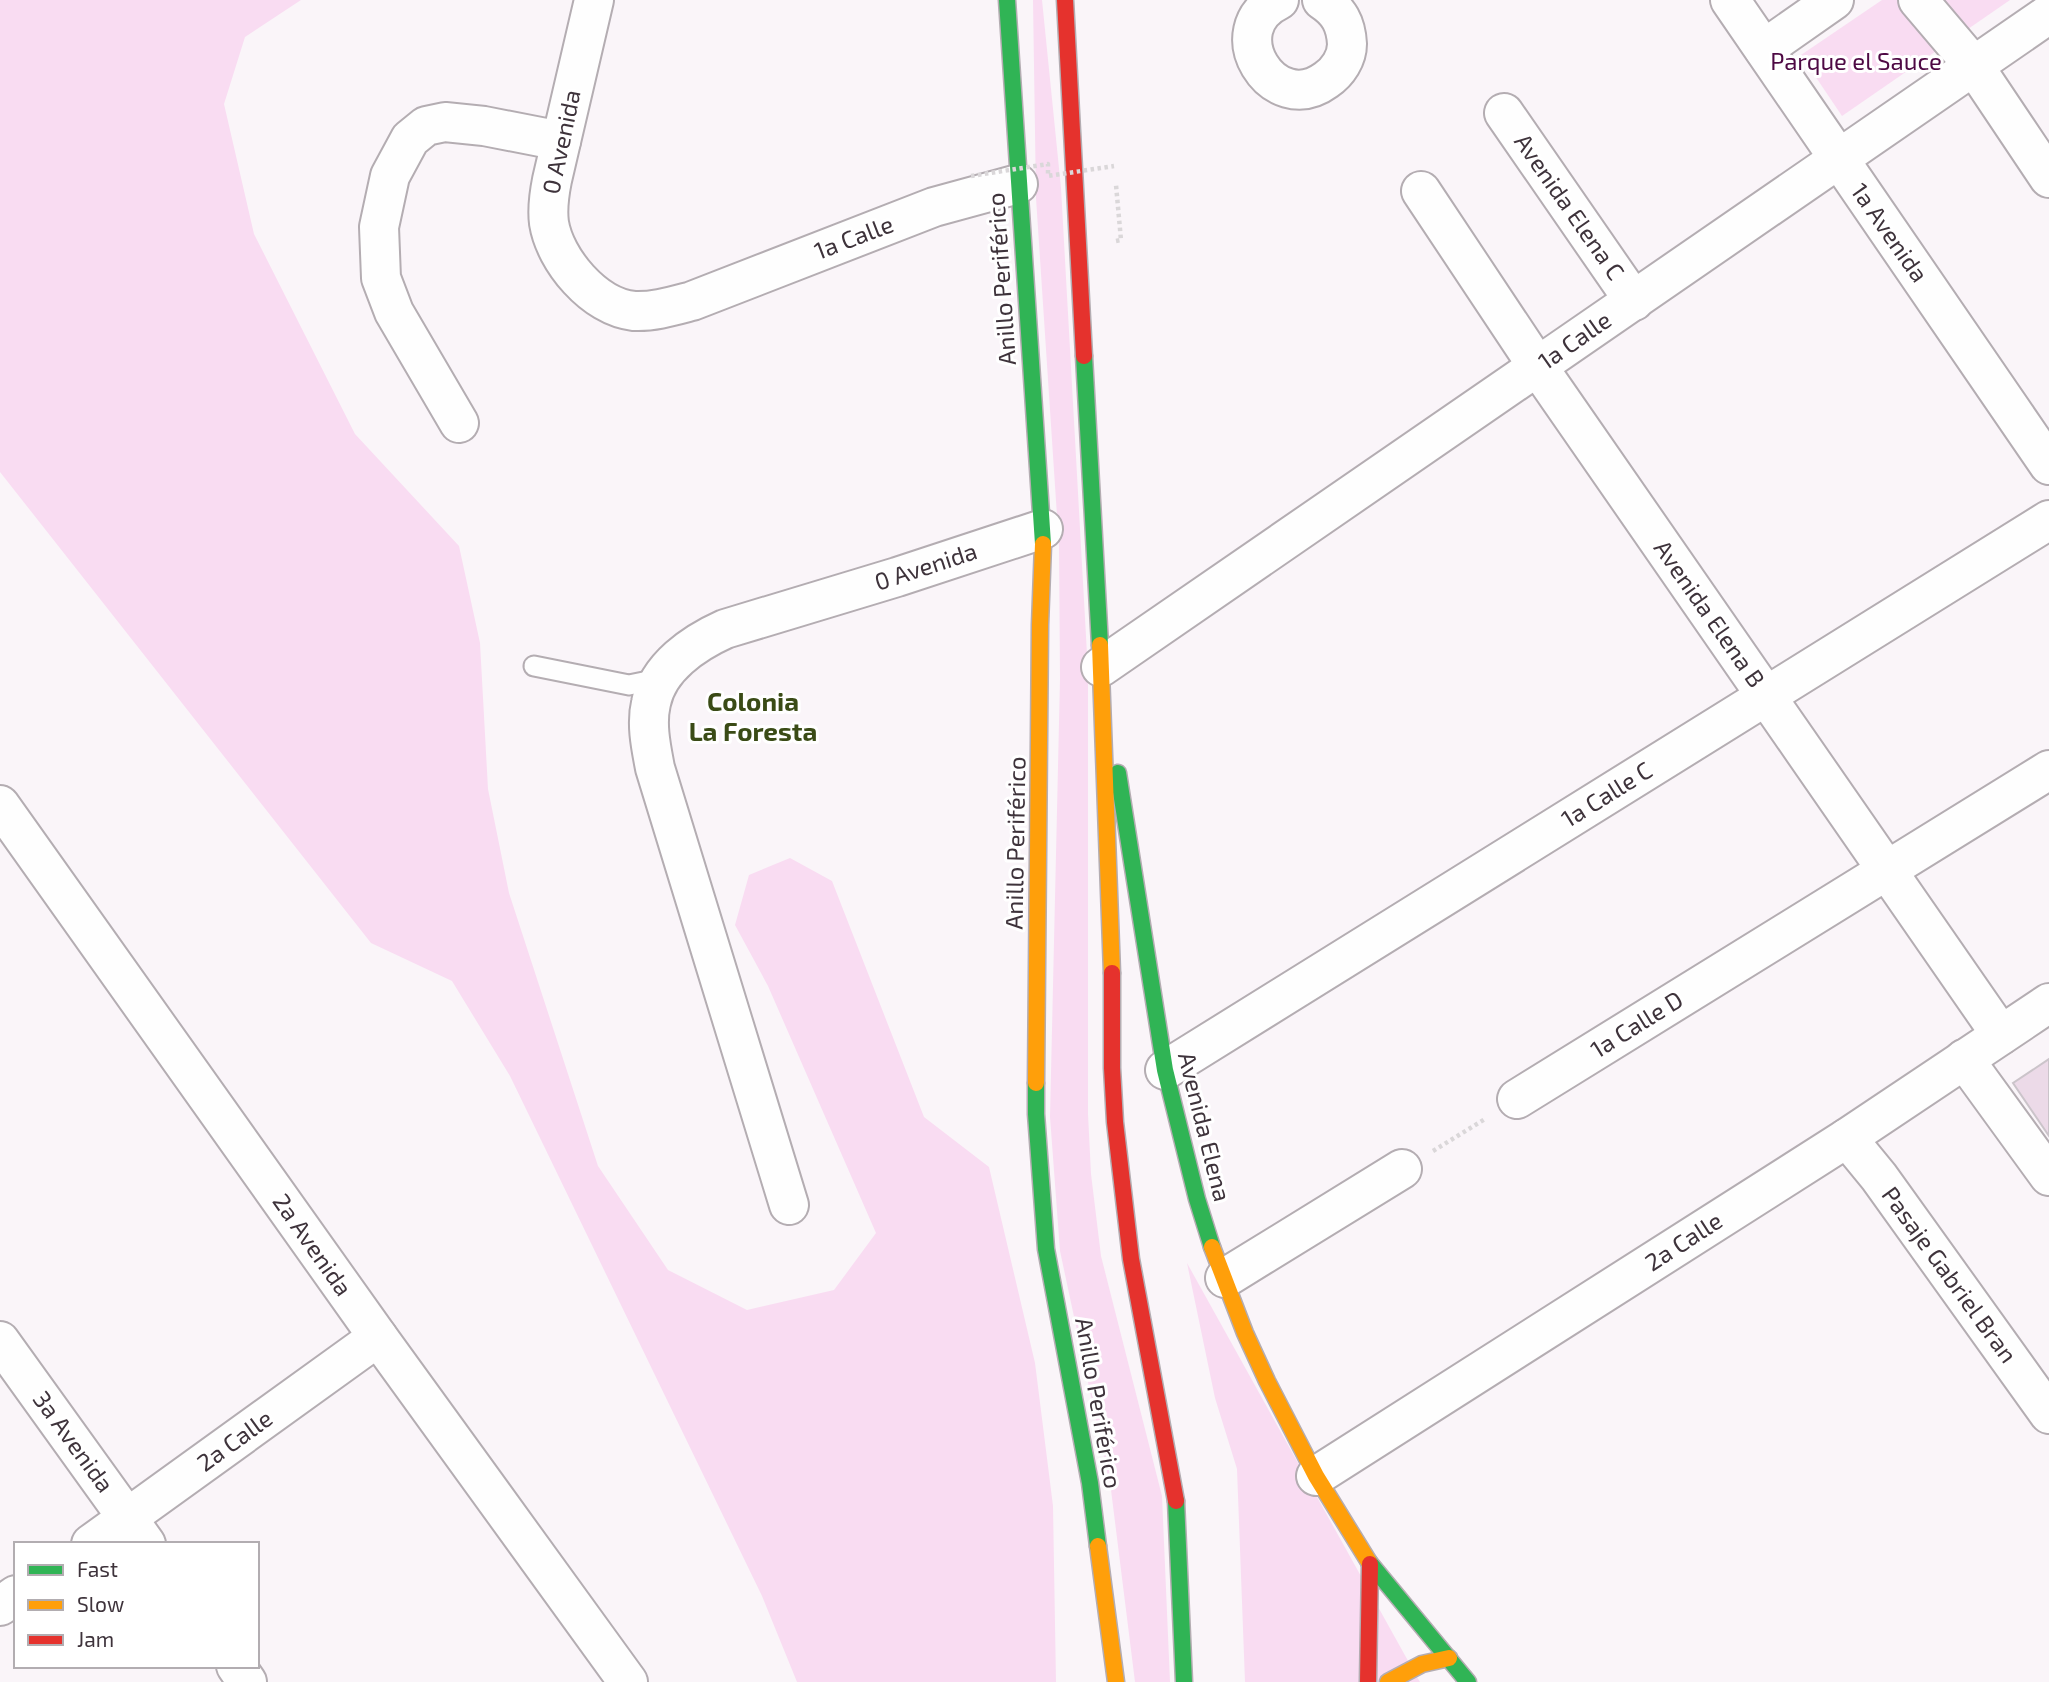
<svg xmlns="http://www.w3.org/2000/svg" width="2049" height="1682" font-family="'Exo 2',sans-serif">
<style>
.green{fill:#f9dcf2}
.building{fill:#ecdae8;stroke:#cbc4ca;stroke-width:2}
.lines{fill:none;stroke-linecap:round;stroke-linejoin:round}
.lane-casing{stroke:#b4adb2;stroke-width:23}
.street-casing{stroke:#b4adb2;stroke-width:42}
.fast-casing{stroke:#b4adb2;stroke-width:19}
.slow-casing{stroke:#b4adb2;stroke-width:19}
.jam-casing{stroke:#b4adb2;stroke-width:19}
.path{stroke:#dad7d9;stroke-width:4.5;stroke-dasharray:3.5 3.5;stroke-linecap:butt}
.lane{stroke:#fefefe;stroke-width:19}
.street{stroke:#fefefe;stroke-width:38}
.fast{stroke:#30b455;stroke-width:16}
.slow{stroke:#ff9f0a;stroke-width:16}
.jam{stroke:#e5322d;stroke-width:16}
.path-bridge{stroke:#dad7d9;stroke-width:4.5;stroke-dasharray:3.5 3.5;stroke-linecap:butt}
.labels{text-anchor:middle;stroke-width:6;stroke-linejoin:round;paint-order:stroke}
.park-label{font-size:24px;fill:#4e0944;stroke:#fff}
.street-label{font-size:24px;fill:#3e333b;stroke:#fff}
.neighbourhood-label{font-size:26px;font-weight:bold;fill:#3a4b16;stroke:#fff}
</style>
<rect width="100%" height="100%" fill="#faf5f9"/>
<g class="green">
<polygon points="0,0 301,0 245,37 224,104 254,234 355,434 459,546 480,643 488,789 509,893 598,1166 668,1270 747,1310 834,1290 876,1233 768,986 735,925 749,875 790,858 832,881 924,1117 989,1167 1035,1363 1053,1506 1056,1682 797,1682 762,1596 510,1076 452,981 371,943 0,472"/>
<polygon points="1033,0 1042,0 1061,188 1088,672 1088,1114 1091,1174 1101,1256 1162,1496 1170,1682 1135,1682 1111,1490 1060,1251 1050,1117 1060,679 1059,546 1036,198"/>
<polygon points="1882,0 2010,0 1842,116 1801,55"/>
<polygon points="1187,1263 1417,1677 1420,1682 1245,1682 1237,1469 1215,1398"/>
</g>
<polygon class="building" points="2049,1059 2049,1136 2013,1083"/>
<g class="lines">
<defs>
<polyline id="lane" points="534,666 629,685 663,678"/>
<g id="street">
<path d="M594 0 552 180C549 195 547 208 549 223 555 260 594 307 634 311 653 312 673 306 692 301L934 207 1018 184"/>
<path d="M1279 0C1218 29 1273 119 1326 80 1338 72 1347 58 1347 44 1346 24 1339 11 1322 0"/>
<polyline points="1730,0 2049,465"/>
<polyline points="1918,0 1974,66 2049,178"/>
<polyline points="1764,49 1834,0"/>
<polyline points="1504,113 1634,301"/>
<polyline points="1421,191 1538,367 2001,1035"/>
<polyline points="459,423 394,312 381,278 379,227 390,176 410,139 426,126 445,122 484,126 561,141"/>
<polyline points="1101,667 2049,14"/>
<polyline points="0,805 378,1337 628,1682"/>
<polyline points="1964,1059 2049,1176"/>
<polyline points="1165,1070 2049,520"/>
<polyline points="1517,1099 2049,770"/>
<polyline points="1847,1138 1879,1177 2049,1414"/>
<path d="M789 1205 655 768C651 747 646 724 651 703 658 667 694 643 725 629L897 577 1043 529"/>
<polyline points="1225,1278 1402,1169"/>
<polyline points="0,1341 146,1544"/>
<polyline points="1316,1476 1847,1138 2049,1003"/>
<polyline points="91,1544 378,1337"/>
<polyline points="0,1606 16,1595"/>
<polyline points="236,1666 247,1682"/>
</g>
<g id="fast">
<polyline points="1007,0 1043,544"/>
<polyline points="1084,356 1100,645"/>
<polyline points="1118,773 1165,1070 1197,1199 1212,1247"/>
<polyline points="1036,1083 1036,1114 1046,1249 1090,1483 1098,1546"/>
<polyline points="1176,1501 1184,1682"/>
<polyline points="1369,1562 1468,1682"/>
</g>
<g id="slow">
<polyline points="1100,645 1112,973"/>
<polyline points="1036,1083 1040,625 1043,544"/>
<polyline points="1212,1247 1245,1333 1267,1381 1316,1476 1369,1562"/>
<polyline points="1098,1546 1116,1682"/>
<polyline points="1388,1682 1422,1664 1449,1658"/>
</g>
<g id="jam">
<polyline points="1065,0 1084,356"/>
<polyline points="1112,973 1112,1068 1115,1122 1131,1259 1176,1501"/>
<polyline points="1368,1682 1370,1564"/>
</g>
</defs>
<use href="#lane" class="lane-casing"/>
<use href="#street" class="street-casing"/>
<use href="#fast" class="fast-casing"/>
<use href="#slow" class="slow-casing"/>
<use href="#jam" class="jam-casing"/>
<g class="path">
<polyline points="1116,241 1121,240 1116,185"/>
<polyline points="1433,1151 1485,1119"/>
</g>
<use href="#lane" class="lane"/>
<use href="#street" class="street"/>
<use href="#fast" class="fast"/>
<use href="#slow" class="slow"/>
<use href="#jam" class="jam"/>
<polyline class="path-bridge" points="971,176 1048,164 1048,176 1114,166"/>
</g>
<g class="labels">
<g class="park-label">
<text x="1856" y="70">Parque el Sauce</text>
</g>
<g class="street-label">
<text transform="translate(562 142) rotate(-78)" y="8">0 Avenida</text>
<text transform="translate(1569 207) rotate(55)" y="8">Avenida Elena C</text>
<text transform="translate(1889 233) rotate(55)" y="8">1a Avenida</text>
<text transform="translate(854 238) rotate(-21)" y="8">1a Calle</text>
<text transform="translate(1002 279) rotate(-94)" y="8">Anillo Periférico</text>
<text transform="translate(1575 341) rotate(-35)" y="8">1a Calle</text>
<text transform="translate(926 567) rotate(-18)" y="8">0 Avenida</text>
<text transform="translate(1709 614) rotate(55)" y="8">Avenida Elena B</text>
<text transform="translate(1607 795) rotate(-32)" y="8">1a Calle C</text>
<text transform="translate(1016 843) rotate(-89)" y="8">Anillo Periférico</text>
<text transform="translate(1637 1025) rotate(-32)" y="8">1a Calle D</text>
<text transform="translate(1204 1127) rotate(76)" y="8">Avenida Elena</text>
<text transform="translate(1684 1242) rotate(-33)" y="8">2a Calle</text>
<text transform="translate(312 1245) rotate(55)" y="8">2a Avenida</text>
<text transform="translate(1949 1275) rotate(54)" y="8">Pasaje Gabriel Bran</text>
<text transform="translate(1098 1403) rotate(80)" y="8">Anillo Periférico</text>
<text transform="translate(235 1441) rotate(-36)" y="8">2a Calle</text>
<text transform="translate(73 1442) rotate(54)" y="8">3a Avenida</text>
</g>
<g class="neighbourhood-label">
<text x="753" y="711">Colonia<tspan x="753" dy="30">La Foresta</tspan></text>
</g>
</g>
<rect x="14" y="1542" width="245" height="126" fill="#ffffff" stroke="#b2adb1" stroke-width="2"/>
<rect x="28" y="1565" width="35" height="10" fill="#30b455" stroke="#b2adb1" stroke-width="2"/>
<text x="77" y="1577" font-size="21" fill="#3e333b">Fast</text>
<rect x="28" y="1600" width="35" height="10" fill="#ff9f0a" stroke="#b2adb1" stroke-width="2"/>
<text x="77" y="1612" font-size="21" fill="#3e333b">Slow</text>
<rect x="28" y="1635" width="35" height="10" fill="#e5322d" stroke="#b2adb1" stroke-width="2"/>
<text x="77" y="1647" font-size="21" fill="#3e333b">Jam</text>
</svg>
